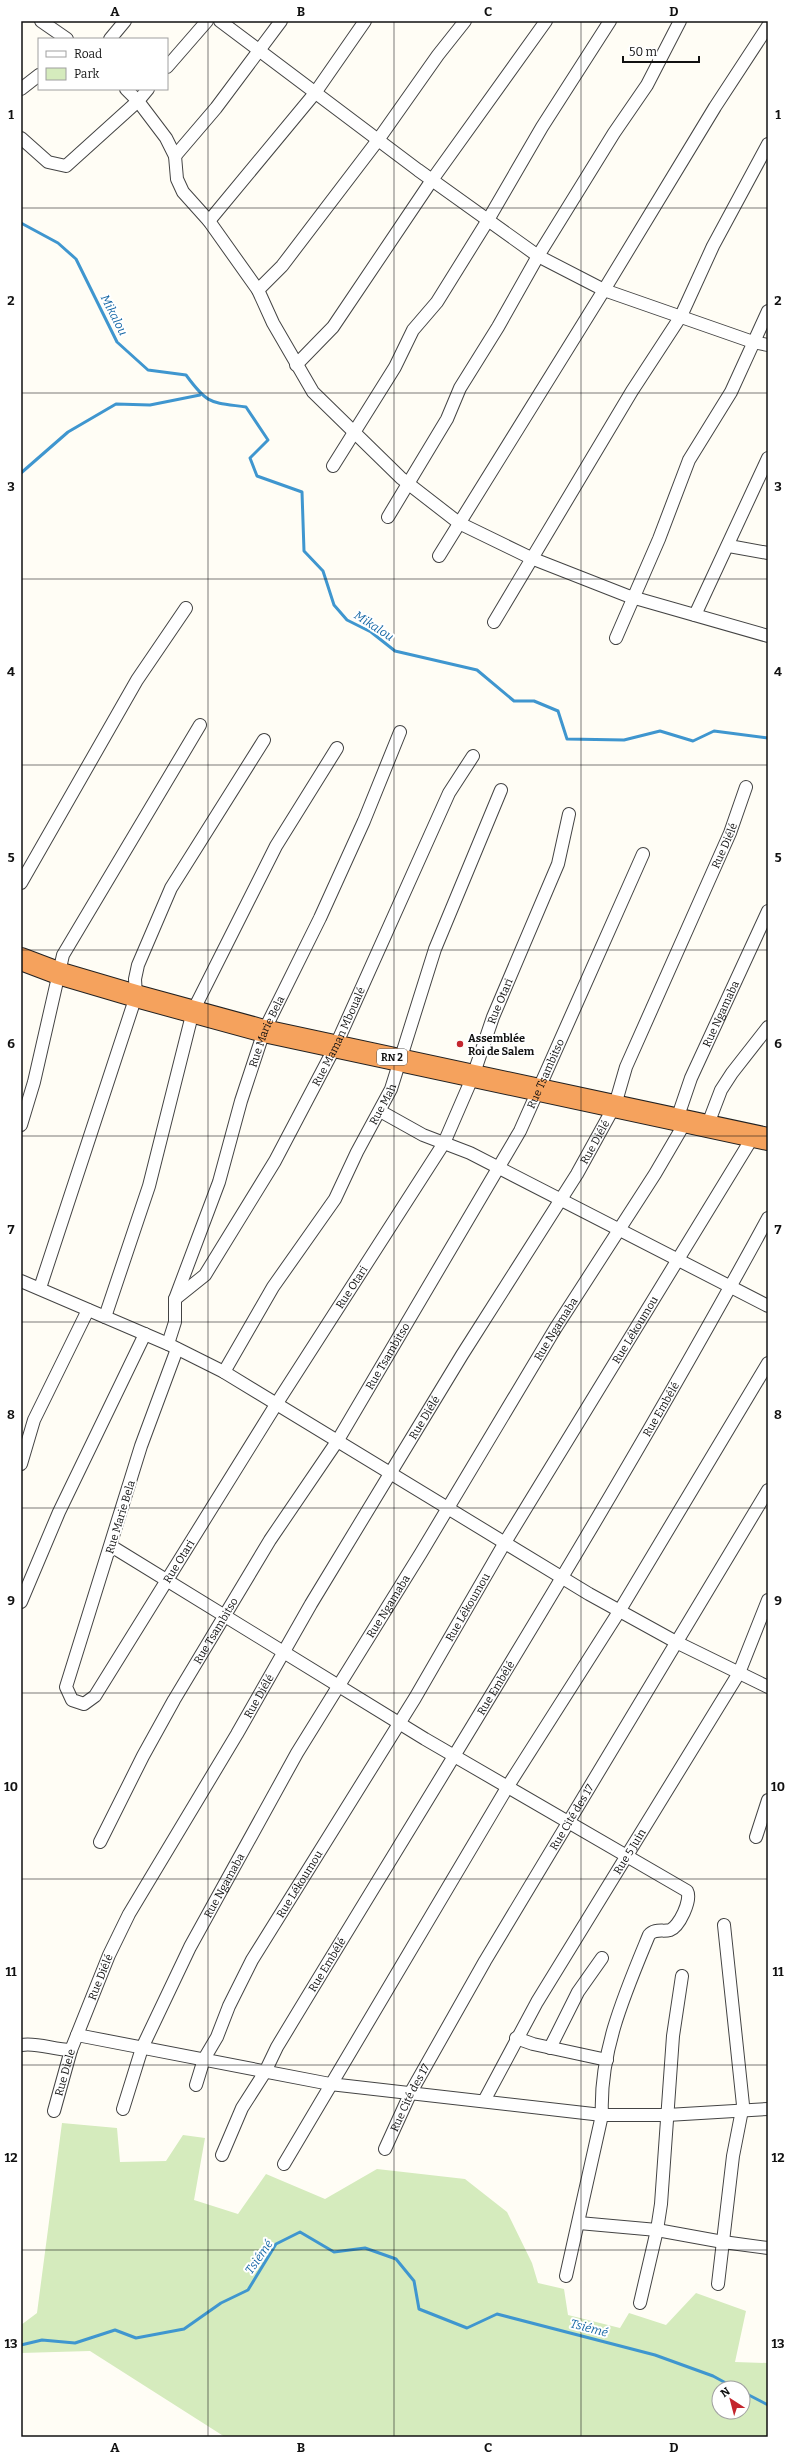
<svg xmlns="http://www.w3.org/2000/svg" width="789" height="2458" font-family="Bitter,serif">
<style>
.green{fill:#d5ebbd;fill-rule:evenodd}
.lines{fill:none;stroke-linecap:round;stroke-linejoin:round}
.stream{stroke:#3f96cf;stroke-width:3}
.street-casing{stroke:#444;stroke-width:14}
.highway-casing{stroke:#222;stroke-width:24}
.street{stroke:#fff;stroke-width:12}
.highway{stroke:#f5a25d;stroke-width:22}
.grid{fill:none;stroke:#111;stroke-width:1;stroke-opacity:0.55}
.poi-dot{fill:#c4262e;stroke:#fff;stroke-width:1.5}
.labels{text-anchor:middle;stroke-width:4;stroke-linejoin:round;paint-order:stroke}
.shield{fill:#fff;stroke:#585858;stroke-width:1}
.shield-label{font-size:10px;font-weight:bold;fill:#111}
.street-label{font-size:11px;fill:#111;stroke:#fff}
.poi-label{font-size:11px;font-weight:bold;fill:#111;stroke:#fff;text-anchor:start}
.water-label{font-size:12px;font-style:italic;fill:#1768a6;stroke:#fff}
.neatline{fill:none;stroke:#111;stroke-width:1.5}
.grid-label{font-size:13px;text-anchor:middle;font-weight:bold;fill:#111}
</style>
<rect width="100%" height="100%" fill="#fffdf5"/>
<path class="green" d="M62 2123 117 2128 120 2162 166 2161 183 2135 205 2138 194 2200 238 2214 266 2174 325 2199 377 2169 465 2179 507 2212 532 2263 538 2283 564 2289 568 2315 620 2328 629 2313 666 2325 696 2293 746 2311 735 2362 768 2363V2437H225L90 2351 21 2353V2325L37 2313ZM719 2388H743V2412H719Z"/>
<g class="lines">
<g class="stream">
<path d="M21 223 58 243 76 259 117 342 148 370 186 375C208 405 210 402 246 407L268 440 250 458 257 476 302 492 304 551 323 571 334 605 347 620 371 632 395 651 477 670 514 701H534L558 711 567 739 624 740 660 731 693 741 714 731 768 738"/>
<polyline points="21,473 68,432 116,404 150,405 200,395"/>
<polyline points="21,2345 42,2340 75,2343 115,2330 136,2338 184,2329 221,2303 248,2290 276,2244 300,2232 334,2252 365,2248 396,2259 414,2281 419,2309 467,2328 497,2314 655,2355 713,2376 735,2388"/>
<polyline points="743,2392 768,2405"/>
</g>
<defs>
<g id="street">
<polyline points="41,21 67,39"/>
<polyline points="220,21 418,170 538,256 604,290 753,342 768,345"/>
<polyline points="110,39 125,21"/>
<polyline points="167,67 207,21"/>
<polyline points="21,89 39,75"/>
<polyline points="126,89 138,101 166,138 175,156 177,179 183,192 209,221 258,290 273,323 313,392 401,478 459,523 531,558 628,596 768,636"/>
<polyline points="21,138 48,162 66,166 138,101 148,89"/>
<polyline points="175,156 216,108 281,21"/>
<polyline points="209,221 315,93 365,21"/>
<polyline points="258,290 282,266 378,140 438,55 465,21"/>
<polyline points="296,365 333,327 432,180 546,21"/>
<polyline points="333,466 395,367 413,330 437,302 488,220 542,127 610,21"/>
<polyline points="388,517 447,419 460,388 498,327 538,256 614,133 647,85 680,21"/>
<polyline points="729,546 768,553"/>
<polyline points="439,556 604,290 715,107 768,26"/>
<polyline points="695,615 768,458"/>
<polyline points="494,622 632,391 681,316 713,246 768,144"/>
<polyline points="616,638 659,539 689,460 731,392 768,311"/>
<polyline points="21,883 137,680 186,608"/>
<polyline points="380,1111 423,1135 470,1153 768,1306"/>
<path id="s1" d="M677 1119 691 1078 768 911"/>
<polyline points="708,1124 721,1090 732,1073 768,1027"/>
<polyline points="21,1125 34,1082 63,955 200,725"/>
<polyline points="21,1281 168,1344 224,1372 589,1594 676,1642 768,1687"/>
<polyline points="40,1288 136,996 135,979 138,965 171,888 264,740"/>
<path id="s2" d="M175 1299 205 1275 275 1161 336 1045 449 793 473 756"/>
<polyline points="105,1317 149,1186 193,1011 276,846 337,748"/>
<path id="s3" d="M168 1344 175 1322V1299L219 1182 241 1101 264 1031 320 918 364 821 400 732"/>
<path id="s4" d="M177 1349 141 1446 66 1687 72 1700 84 1704 95 1696 277 1403 444 1143 473 1076 493 1017 558 864 569 814"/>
<path id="s5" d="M224 1372 273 1287 335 1199 357 1152 391 1089 435 949 501 790"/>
<polyline points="21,1464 34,1420 88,1310"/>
<path d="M111 1546 425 1739 687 1891C692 1900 679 1927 670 1930 663 1932 655 1928 649 1935 625 1993 599 2052 602 2115L566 2276"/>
<polyline points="21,1602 59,1512 145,1334"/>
<polyline points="756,1837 768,1800"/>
<path id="s6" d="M100 1842 143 1756 174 1700 270 1540 338 1440 520 1131 643 854"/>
<polyline points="77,2035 330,2084 602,2115 667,2115 768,2109"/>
<polyline points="516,2038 533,2044 607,2060"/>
<path d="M21 2045C37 2042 54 2050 71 2050"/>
<polyline points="550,2048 578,1992 602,1958"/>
<path id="s7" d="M196 2085 204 2059 217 2037 229 2006 252 1960 415 1698 504 1544 754 1135"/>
<path id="s8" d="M484 2101 537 2002 739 1673 768 1600"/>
<path id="s9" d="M123 2109 142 2048 190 1947 297 1753 421 1553 555 1329 655 1174 686 1121"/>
<path id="s10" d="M54 2111 71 2050 109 1955 129 1914 237 1734 311 1604 462 1355 577 1174 615 1105 626 1067 730 833 746 787"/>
<path id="s11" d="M385 2149 411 2092 485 1961 768 1490"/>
<path id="s12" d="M222 2155 242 2108 265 2072 277 2047C443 1772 615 1500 768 1218"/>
<polyline points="284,2164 508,1786 620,1610 768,1363"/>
<polyline points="579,2223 657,2230 723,2242 768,2248"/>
<polyline points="718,2284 733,2156 743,2105 724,1925"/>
<polyline points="640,2303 657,2230 661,2204 673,2036 682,1976"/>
</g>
<polyline id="highway" points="21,959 58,973 136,996 264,1031 768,1139"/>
</defs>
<use href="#street" class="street-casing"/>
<use href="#highway" class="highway-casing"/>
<use href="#street" class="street"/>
<use href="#highway" class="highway"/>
</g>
<path class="grid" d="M208 21V2437M394 21V2437M581 21V2437M21 208H768M21 393H768M21 579H768M21 765H768M21 950H768M21 1136H768M21 1322H768M21 1508H768M21 1693H768M21 1879H768M21 2065H768M21 2250H768"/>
<circle class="poi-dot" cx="460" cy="1044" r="4"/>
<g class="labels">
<rect class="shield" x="377" y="1049" width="30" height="16" rx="3"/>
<g class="shield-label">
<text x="392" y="1061">RN 2</text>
</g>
<g class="street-label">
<text dy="4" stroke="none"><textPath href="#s10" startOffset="1437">Rue Diélé</textPath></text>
<text dy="4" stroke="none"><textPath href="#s4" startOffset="1203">Rue Otari</textPath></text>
<text dy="4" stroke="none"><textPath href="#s1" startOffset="114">Rue Ngamaba</textPath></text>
<text dy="4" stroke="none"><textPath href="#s3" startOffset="329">Rue Marie Bela</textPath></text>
<text dy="4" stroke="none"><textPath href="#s2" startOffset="312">Rue Maman Mboualé</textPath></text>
<text dy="4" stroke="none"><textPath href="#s6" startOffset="889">Rue Tsambitso</textPath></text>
<text dy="4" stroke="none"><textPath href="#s5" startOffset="312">Rue Mah</textPath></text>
<text dy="4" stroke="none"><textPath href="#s10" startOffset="1113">Rue Diélé</textPath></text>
<text dy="4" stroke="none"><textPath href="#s4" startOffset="879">Rue Otari</textPath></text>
<text dy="4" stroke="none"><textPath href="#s9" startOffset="894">Rue Ngamaba</textPath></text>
<text dy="4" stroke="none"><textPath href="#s7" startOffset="875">Rue Lékoumou</textPath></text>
<text dy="4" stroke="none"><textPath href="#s6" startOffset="565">Rue Tsambitso</textPath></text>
<text dy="4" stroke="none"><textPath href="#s12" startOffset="866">Rue Embélé</textPath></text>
<text dy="4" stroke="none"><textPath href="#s10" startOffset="789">Rue Diélé</textPath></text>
<text transform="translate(120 1517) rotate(-73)" y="4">Rue Marie Bela</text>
<text dy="4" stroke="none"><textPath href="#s4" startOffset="555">Rue Otari</textPath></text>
<text dy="4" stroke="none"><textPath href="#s9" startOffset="570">Rue Ngamaba</textPath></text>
<text dy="4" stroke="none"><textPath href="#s7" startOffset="551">Rue Lékoumou</textPath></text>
<text dy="4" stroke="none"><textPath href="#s6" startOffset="241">Rue Tsambitso</textPath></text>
<text dy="4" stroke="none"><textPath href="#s12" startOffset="542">Rue Embélé</textPath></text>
<text dy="4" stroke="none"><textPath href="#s10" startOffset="465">Rue Diélé</textPath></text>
<text dy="4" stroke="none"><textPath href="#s11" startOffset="381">Rue Cité des 17</textPath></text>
<text dy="4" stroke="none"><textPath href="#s8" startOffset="289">Rue 5 Juin</textPath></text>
<text dy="4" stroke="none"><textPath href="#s7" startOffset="227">Rue Lékoumou</textPath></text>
<text dy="4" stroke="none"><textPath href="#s9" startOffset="246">Rue Ngamaba</textPath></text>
<text dy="4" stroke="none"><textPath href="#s12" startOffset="218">Rue Embélé</textPath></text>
<text dy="4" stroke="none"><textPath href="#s10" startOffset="142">Rue Diélé</textPath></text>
<text dy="4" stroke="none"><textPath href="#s10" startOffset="40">Rue Diele</textPath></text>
<text dy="4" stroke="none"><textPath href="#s11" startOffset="57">Rue Cité des 17</textPath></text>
</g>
<g class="poi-label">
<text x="468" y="1042">Assemblée<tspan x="468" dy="13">Roi de Salem</tspan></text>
</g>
<g class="water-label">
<text transform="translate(114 315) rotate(63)" y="4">Mikalou</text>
<text transform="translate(374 626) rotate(33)" y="4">Mikalou</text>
<text transform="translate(259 2257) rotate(-55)" y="4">Tsiémé</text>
<text transform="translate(589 2328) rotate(15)" y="4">Tsiémé</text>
</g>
</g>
<rect width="789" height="2458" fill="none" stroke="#ffffff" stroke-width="44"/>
<rect x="38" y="38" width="130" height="52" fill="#ffffff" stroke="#a0a0a0"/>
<rect x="46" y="51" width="20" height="6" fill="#ffffff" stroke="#a0a0a0"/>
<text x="74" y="58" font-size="12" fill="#111111">Road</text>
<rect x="46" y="68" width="20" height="12" fill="#d5ebbd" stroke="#a0a0a0"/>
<text x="74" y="78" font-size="12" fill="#111111">Park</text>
<g transform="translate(731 2400) rotate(324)"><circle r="19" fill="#ffffff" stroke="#a0a0a0"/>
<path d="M0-3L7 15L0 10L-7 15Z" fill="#c4262e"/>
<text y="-6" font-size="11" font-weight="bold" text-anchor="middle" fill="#111111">N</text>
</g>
<path d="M623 56v6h76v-6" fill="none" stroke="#111111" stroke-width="2"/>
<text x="629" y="56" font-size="12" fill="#111111" stroke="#ffffff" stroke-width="3" paint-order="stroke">50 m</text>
<rect x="22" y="22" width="745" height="2414" class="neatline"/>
<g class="grid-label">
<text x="115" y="16">A</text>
<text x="301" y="16">B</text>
<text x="488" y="16">C</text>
<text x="674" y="16">D</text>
<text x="11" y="119">1</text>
<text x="778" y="119">1</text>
<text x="11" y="305">2</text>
<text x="778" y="305">2</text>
<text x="11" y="491">3</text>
<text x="778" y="491">3</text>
<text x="11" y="676">4</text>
<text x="778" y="676">4</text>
<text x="11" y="862">5</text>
<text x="778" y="862">5</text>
<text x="11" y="1048">6</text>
<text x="778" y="1048">6</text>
<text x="11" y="1234">7</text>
<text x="778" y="1234">7</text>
<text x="11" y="1419">8</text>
<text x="778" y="1419">8</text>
<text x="11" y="1605">9</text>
<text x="778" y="1605">9</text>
<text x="11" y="1791">10</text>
<text x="778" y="1791">10</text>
<text x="11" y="1976">11</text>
<text x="778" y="1976">11</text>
<text x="11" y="2162">12</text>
<text x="778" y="2162">12</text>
<text x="11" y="2348">13</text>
<text x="778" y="2348">13</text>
<text x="115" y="2452">A</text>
<text x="301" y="2452">B</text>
<text x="488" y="2452">C</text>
<text x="674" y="2452">D</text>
</g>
</svg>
